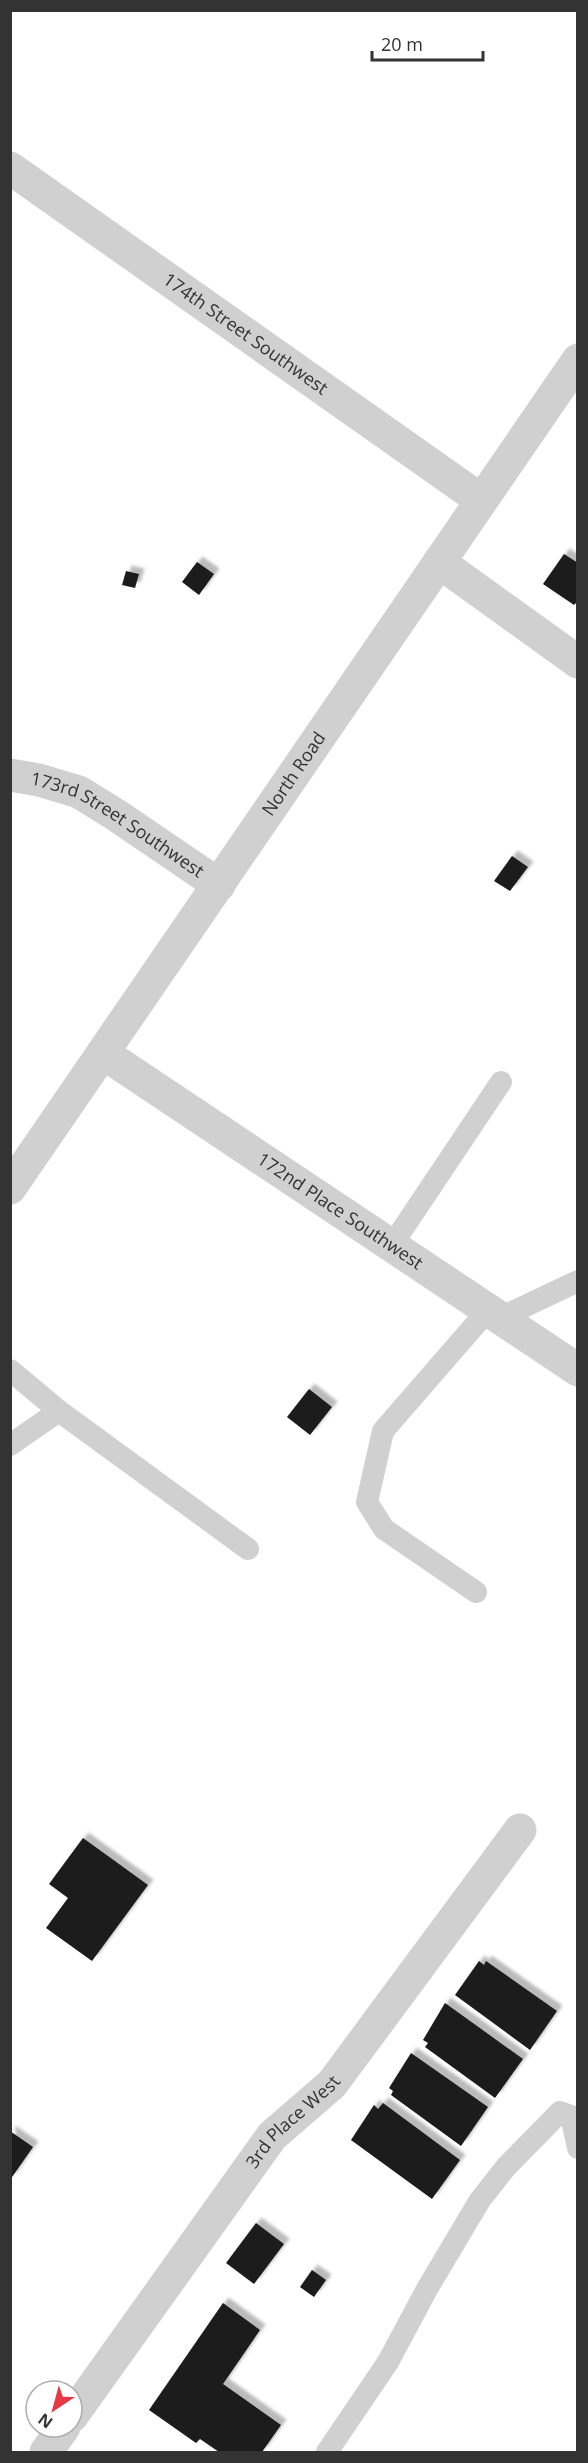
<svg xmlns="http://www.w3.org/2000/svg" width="588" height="2463" font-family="'Open Sans',sans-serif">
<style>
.building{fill:#1a1a1a;filter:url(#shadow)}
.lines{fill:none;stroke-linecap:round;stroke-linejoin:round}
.service{stroke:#d0d0d0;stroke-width:22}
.minor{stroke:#d0d0d0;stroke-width:33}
.tertiary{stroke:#d0d0d0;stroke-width:33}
.labels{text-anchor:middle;stroke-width:6;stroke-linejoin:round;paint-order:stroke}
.street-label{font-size:18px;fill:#333;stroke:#fff}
</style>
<defs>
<filter id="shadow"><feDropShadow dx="5.5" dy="-5.5" stdDeviation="1.5" flood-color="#0004"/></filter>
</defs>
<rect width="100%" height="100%" fill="#fff"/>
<g class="building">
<polygon points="564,554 578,563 578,601 574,605 543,584"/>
<polygon points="197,562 214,574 199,595 182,582"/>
<polygon points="126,571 139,574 135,588 122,585"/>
<polygon points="512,856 528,867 510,891 494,881"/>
<polygon points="309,1389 332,1407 310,1435 287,1417"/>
<polygon points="83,1838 148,1885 92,1961 46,1928 68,1898 49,1884"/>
<polygon points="479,1961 484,1965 486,1961 557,2011 530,2050 455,1995"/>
<polygon points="445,2003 523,2059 495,2098 425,2047 428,2043 423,2040"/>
<polygon points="411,2053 488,2107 461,2146 391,2095 393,2091 389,2088"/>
<polygon points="383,2103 460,2160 432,2199 351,2140 374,2105 378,2109"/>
<polygon points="10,2131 33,2147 10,2180"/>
<polygon points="256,2223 284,2244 254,2284 226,2263"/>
<polygon points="312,2270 326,2280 314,2297 300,2287"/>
<polygon points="223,2303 260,2330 223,2384 281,2425 262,2452 219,2452 200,2439 196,2443 149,2410"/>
</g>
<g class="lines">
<g class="service">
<polyline points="392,1245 501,1082"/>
<polyline points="500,1318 578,1281"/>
<polyline points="10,1370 59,1411 248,1549"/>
<polyline points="10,1445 59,1411"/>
<polyline points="476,1592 384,1529 367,1502 383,1431 488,1310"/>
<polyline points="327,2452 388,2362 427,2289 480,2200 506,2167 560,2112 571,2116 578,2148"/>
</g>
<g class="minor">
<path id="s1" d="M10 168 481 500"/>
<polyline points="439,562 578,662"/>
<path id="s2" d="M10 775 39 780 79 792 116 815 219 885"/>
<path id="s3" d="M103 1053 578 1370"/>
<path id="s4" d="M72 2416 272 2136 332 2084 520 1830"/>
<polyline points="46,2452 64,2427"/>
</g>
<path class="tertiary" id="s5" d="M10 1188 578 360"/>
</g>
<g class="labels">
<g class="street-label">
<text dy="6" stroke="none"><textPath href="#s1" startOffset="288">174th Street Southwest</textPath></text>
<text dy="6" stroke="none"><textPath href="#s5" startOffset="502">North Road</textPath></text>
<text dy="6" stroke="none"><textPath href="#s2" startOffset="120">173rd Street Southwest</textPath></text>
<text dy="6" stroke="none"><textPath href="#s3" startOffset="285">172nd Place Southwest</textPath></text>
<text dy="6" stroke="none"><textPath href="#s4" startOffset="369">3rd Place West</textPath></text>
</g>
</g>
<rect width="588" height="2463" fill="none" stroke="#333333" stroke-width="24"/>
<g transform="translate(54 2409) rotate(216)"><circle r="28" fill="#ffffff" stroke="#adadad" stroke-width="1.5"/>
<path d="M0-4.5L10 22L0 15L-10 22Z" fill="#e63946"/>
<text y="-9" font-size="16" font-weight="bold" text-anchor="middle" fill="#333333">N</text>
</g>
<path d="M372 51v9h111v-9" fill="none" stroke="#333333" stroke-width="3"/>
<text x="381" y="51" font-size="18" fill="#333333" stroke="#ffffff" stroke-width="4.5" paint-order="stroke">20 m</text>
</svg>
